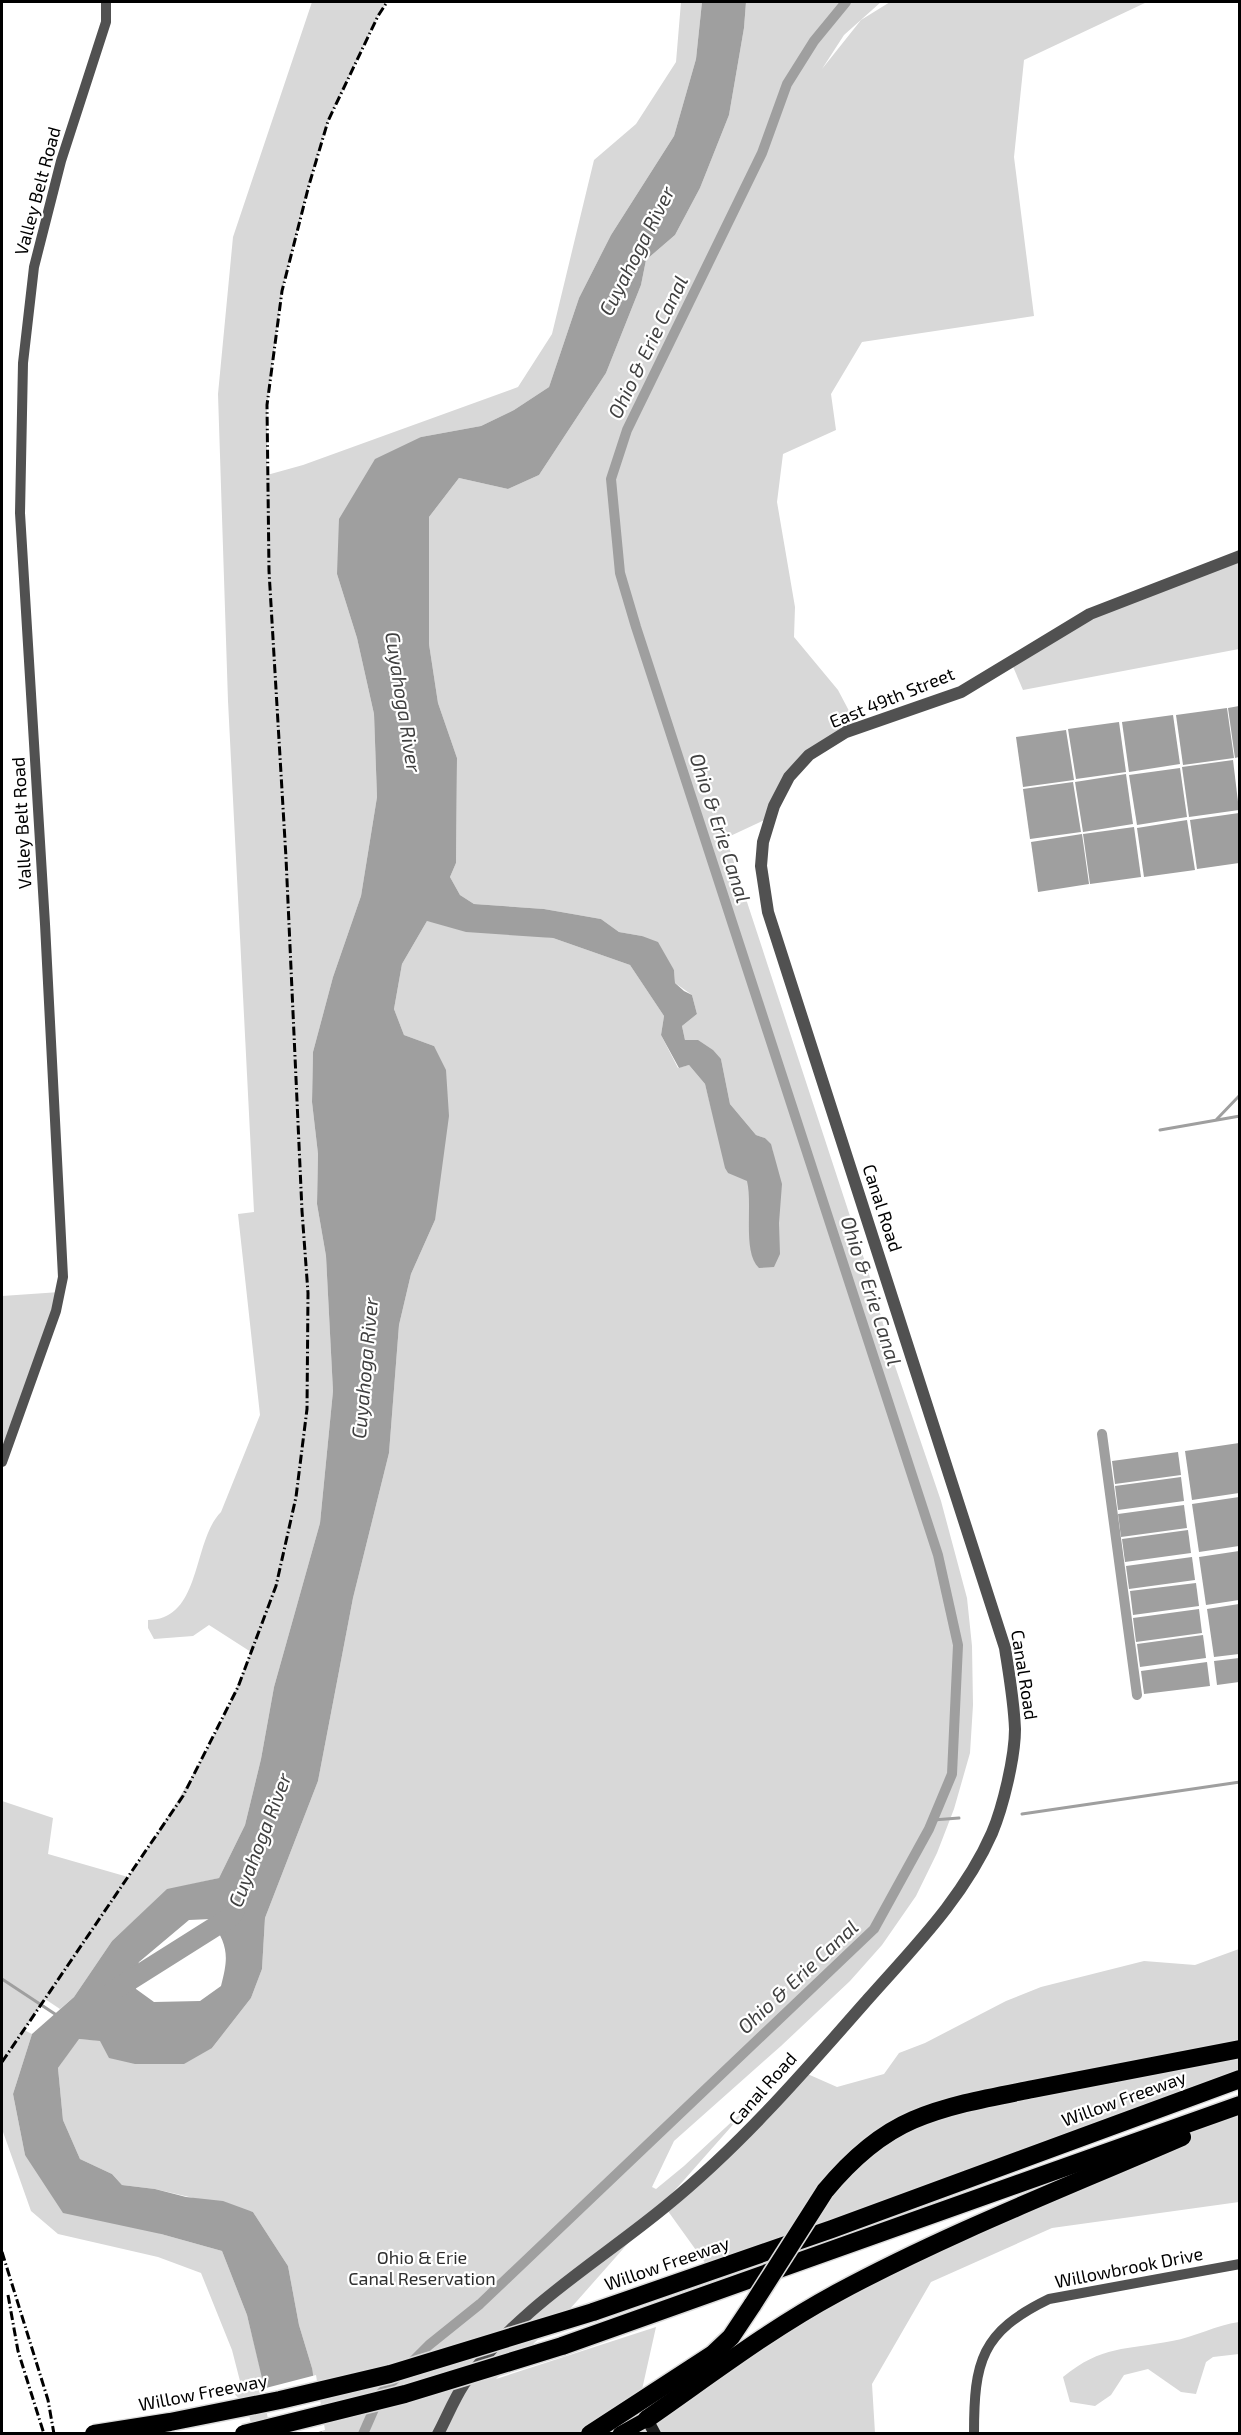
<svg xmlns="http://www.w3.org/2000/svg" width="1241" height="2435" font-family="'Exo 2',sans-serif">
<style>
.green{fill:#d8d8d8}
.water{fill:#9f9f9f;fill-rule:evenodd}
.pier{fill:#fff}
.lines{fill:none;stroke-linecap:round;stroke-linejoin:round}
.stream{stroke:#9f9f9f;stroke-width:3}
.canal{stroke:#9f9f9f;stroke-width:10}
.river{stroke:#9f9f9f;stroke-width:20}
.primary-casing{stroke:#dbdbdb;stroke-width:18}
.motorway-casing{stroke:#dbdbdb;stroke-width:21}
.minor{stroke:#515151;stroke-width:10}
.tertiary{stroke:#515151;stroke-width:12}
.secondary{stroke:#1e1e1e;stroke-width:12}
.primary{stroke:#000;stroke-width:15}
.motorway{stroke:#000;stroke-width:18}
.rail{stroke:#000;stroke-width:3;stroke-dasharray:9 3 1.5 3;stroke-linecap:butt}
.motorway-bridge-casing{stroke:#dbdbdb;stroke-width:21;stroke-linecap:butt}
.motorway-bridge{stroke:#000;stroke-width:18}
.labels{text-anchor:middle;stroke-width:4.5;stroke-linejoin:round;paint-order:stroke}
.street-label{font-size:18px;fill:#000;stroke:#fff}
.park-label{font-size:18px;fill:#2f2f2f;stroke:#fff}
.water-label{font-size:20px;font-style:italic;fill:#404040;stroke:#fff}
</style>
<rect width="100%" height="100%" fill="#fff"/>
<g class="green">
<path d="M312 2H387L378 16 328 121 309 185 282 291 267 405V475L303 465 518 387 552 334 594 160 636 124 676 62 681 2H702L696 59 674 136 611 235 579 298 549 387 514 410 481 426 421 437 337 574 357 638 374 714 377 797 361 896 333 977 313 1052 312 1102 318 1154 317 1204 326 1256 333 1391 320 1523 274 1687 261 1759 245 1825 219 1878 167 1890 112 1941 74 1997 60 2009 45 1999 24 2030 32 2034 13 2094 25 2155 161 2234 222 2251 247 2315 263 2380 312 2368 299 2325 288 2266 253 2212 155 2189 122 2185 112 2174 80 2159 63 2120 58 2068 78 2039 212 2048 251 1998 262 1969 265 1918 318 1781 353 1598 389 1453 399 1325 411 1274 435 1220 434 1046 404 1035 394 1009 402 964 427 921 553 938 630 965 664 1016 661 1035 678 1068 689 1065 705 1084 728 1173 776 1167 772 1148 765 1138 756 1135 730 1104 721 1059 685 1040 682 1026 697 1014 692 995 675 983 674 970 642 936 619 932 601 919 544 909 474 904 460 895 450 877 456 863 457 758 438 703 429 644V517L459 478 508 489 539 475 606 373 641 285 646 260 675 235 700 188 729 115 744 28 746 2H881L844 35 822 69 861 20 890 2H1147L1024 60 1014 157 1034 316 862 342 831 394 836 430 783 454 777 502 795 607 794 637 838 690 857 726 809 755 771 817 726 838 869 1274 895 1366 941 1501 967 1598 972 1646 973 1705 970 1753 954 1809 937 1853 916 1896 882 1945 850 1981 781 2046 674 2141 652 2187 656 2189 684 2166 753 2102 569 2310 496 2379 656 2327 639 2403 590 2433H253L247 2406 229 2389 241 2385 232 2350 201 2273 158 2257 58 2234 31 2211 2 2129V1801L53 1818 48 1854 128 1877C176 1807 221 1733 251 1652L209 1625 193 1636 154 1639 148 1628V1620C202 1620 192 1541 221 1512L260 1415 238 1214 254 1212 228 701 218 394 233 237Z"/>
<polygon points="1239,556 1239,649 1023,690 1011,662 1090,614"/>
<polygon points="60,1292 2,1462 2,1296"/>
<polygon points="1239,1949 1239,2079 711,2271 665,2207 803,2072 837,2087 884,2074 899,2053 925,2043 1006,2001 1041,1987 1144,1961 1195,1965"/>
<polygon points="1239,2112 1239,2202 1052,2228 931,2282 872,2384 875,2433 620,2434 745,2350 929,2247"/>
<path d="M1239 2322V2354L1213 2357 1206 2362 1196 2394 1181 2392 1148 2369 1124 2375 1111 2395 1095 2406 1070 2402 1063 2377C1102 2345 1126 2350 1172 2341 1195 2337 1216 2325 1239 2322Z"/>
</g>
<g class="water">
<path d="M702 2H746L744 28 729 115 700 188 675 235 646 260 641 285 606 373 539 475 508 489 459 478 429 517V644L438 703 457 758 456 863 450 877 460 895 474 904 544 909 601 919 619 932 642 936 658 942 674 970 675 983 684 991 692 995 697 1014 682 1026 685 1040H698L713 1050 721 1059 730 1104 756 1135 765 1138 771 1144 782 1184 779 1223 780 1254 774 1267 759 1268C742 1252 753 1205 747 1181L728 1173 725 1168 705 1084 689 1065 679 1068 661 1035 664 1016 630 965 553 938 466 932 427 921 402 964 394 1009 404 1035 434 1046 446 1070 449 1116 435 1220 411 1274 399 1325 389 1453 353 1598 318 1781 265 1918 262 1969 251 1998 212 2048 184 2064H135L109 2058 100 2041 79 2039 58 2068 63 2120 80 2159 112 2174 122 2185 155 2189 186 2197 223 2201 253 2212 288 2266 299 2325 312 2368 322 2433H275L247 2315 222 2251 161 2234 63 2213 25 2155 13 2094 32 2034 74 1997 112 1941 167 1889 219 1878 245 1825 261 1759 274 1687 320 1523 333 1391 326 1256 317 1204 318 1154 312 1102 313 1052 333 977 361 896 377 797 374 714 357 638 337 574 339 519 375 459 421 437 481 426 514 410 549 387 579 298 611 235 674 136 696 59ZM211 1919C228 1947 229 1955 221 1986L200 2001 154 2002 136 1989 134 1975 139 1962 189 1920Z"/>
<polygon points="1239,706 1239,757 1235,758 1228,708"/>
<polygon points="1227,708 1234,758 1183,765 1176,715"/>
<polygon points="1173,715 1180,764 1129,772 1122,722"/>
<polygon points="1119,722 1126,772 1076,779 1068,729"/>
<polygon points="1066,730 1074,780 1023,787 1016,737"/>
<polygon points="1233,760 1239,810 1189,817 1182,767"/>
<polygon points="1180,768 1187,817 1137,825 1129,775"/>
<polygon points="1126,774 1133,824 1083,832 1075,782"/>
<polygon points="1073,782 1081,832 1030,839 1023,789"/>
<polygon points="1239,813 1239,863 1197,869 1190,820"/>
<polygon points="1187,820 1195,870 1144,877 1137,828"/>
<polygon points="1134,827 1141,877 1090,884 1083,834"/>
<polygon points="1082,834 1089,884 1038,892 1031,842"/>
<polygon points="1239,1443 1239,1493 1192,1500 1185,1451"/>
<polygon points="1178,1452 1181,1475 1115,1484 1112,1461"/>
<polygon points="1181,1477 1184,1501 1118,1510 1115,1486"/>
<polygon points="1239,1497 1239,1546 1199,1552 1192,1504"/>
<polygon points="1184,1505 1187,1528 1121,1537 1118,1514"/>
<polygon points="1188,1530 1191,1553 1125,1562 1122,1539"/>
<polygon points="1239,1551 1239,1600 1206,1605 1199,1557"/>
<polygon points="1192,1557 1195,1580 1129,1589 1126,1566"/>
<polygon points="1196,1583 1199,1606 1133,1615 1130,1591"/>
<polygon points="1239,1604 1239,1654 1214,1657 1207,1609"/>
<polygon points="1199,1609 1202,1633 1136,1642 1133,1618"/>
<polygon points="1203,1635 1206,1658 1140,1667 1137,1644"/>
<polygon points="1239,1658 1239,1682 1217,1685 1214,1661"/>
<polygon points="1207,1662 1210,1686 1144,1694 1141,1671"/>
</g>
<polygon class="pier" points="316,2375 325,2430 312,2434 271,2434 262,2389"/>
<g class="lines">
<g class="stream">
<polyline points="1217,1119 1240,1095"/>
<polyline points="1160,1130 1240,1116"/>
<polyline points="1022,1814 1240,1782"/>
<polyline points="933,1820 959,1818"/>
<polyline points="2,1979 58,2016"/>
</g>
<g class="canal">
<polyline points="1102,1434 1137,1695"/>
<polyline points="363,2434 381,2393 429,2345 480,2304 874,1929 929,1829 952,1774 958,1645 938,1555 636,627 620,573 611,479 627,430 762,153 787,84 814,41 846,2"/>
</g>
<polyline class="river" points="113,1991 232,1916 235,1910"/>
<defs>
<polyline id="primary" points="620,2434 647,2419"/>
<g id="motorway">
<path d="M825 2191C849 2162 878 2135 913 2120 951 2104 993 2097 1033 2089 1102 2075 1171 2062 1240 2049"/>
<polyline points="593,2312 832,2229 1240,2079"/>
<polyline points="562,2346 1240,2105"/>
<path d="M647 2419C709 2376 770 2329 837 2293 948 2233 1067 2187 1182 2137"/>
<polyline points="590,2434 713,2354 731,2337 753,2304"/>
</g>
</defs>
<use href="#primary" class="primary-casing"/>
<use href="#motorway" class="motorway-casing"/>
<g class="minor">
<polyline points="2,1462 56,1311 63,1277 45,924 20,513 23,363 34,267 61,161 106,22 106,2"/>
<path d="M974 2434C974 2361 981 2332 1049 2299L1240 2264"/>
</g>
<path class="tertiary" d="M438 2434C447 2417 454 2399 464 2384 516 2309 597 2263 666 2206 741 2145 804 2072 868 1999 914 1947 964 1897 992 1833 1003 1807 1015 1757 1015 1729 1014 1702 1009 1674 1005 1648L768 912 761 866 763 842 774 806 789 777 809 755 846 732 961 692 1090 614 1240 556"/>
<polyline class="secondary" points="647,2419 655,2434"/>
<use href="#primary" class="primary"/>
<use href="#motorway" class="motorway"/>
<g class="rail">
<polyline points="2,2062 183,1796 238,1687 276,1586 296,1497 307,1409 308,1293 302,1211 286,858 269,571 267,405 282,291 309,185 328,121 378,16 387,2"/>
<polyline points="2,2252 48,2400 54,2434"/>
<polyline points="8,2295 18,2351 44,2434"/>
</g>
<defs>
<g id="motorway-bridge">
<polyline points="753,2304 825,2191"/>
<polyline points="94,2434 170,2422 280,2400 390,2374 593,2312"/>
<polyline points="244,2434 405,2394 562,2346"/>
</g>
</defs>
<use href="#motorway-bridge" class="motorway-bridge-casing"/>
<use href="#motorway-bridge" class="motorway-bridge"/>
</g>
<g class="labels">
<g class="street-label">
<text transform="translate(38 191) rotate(-75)" y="6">Valley Belt Road</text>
<text transform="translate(892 698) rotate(-22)" y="6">East 49th Street</text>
<text transform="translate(22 823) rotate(-93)" y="6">Valley Belt Road</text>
<text transform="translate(882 1208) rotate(72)" y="6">Canal Road</text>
<text transform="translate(1024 1675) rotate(81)" y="6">Canal Road</text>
<text transform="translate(763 2089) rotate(-48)" y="6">Canal Road</text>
<text transform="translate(1124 2099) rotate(-20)" y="6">Willow Freeway</text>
<text transform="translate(667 2264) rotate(-19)" y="6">Willow Freeway</text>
<text transform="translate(1129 2268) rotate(-11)" y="6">Willowbrook Drive</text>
<text transform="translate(203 2393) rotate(-11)" y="6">Willow Freeway</text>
</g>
<g class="park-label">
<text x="422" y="2264">Ohio &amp; Erie<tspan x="422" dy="21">Canal Reservation</tspan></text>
</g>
<g class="water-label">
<text transform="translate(637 251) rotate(-63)" y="7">Cuyahoga River</text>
<text transform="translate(648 347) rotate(-64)" y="7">Ohio &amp; Erie Canal</text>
<text transform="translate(403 702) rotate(81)" y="7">Cuyahoga River</text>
<text transform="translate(720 828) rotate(72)" y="7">Ohio &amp; Erie Canal</text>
<text transform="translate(871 1291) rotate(72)" y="7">Ohio &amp; Erie Canal</text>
<text transform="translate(365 1368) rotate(-85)" y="7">Cuyahoga River</text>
<text transform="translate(260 1840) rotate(-69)" y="7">Cuyahoga River</text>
<text transform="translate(798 1977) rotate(-43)" y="7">Ohio &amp; Erie Canal</text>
</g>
</g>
<rect width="1241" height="2435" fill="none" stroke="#000000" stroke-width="6"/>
</svg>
